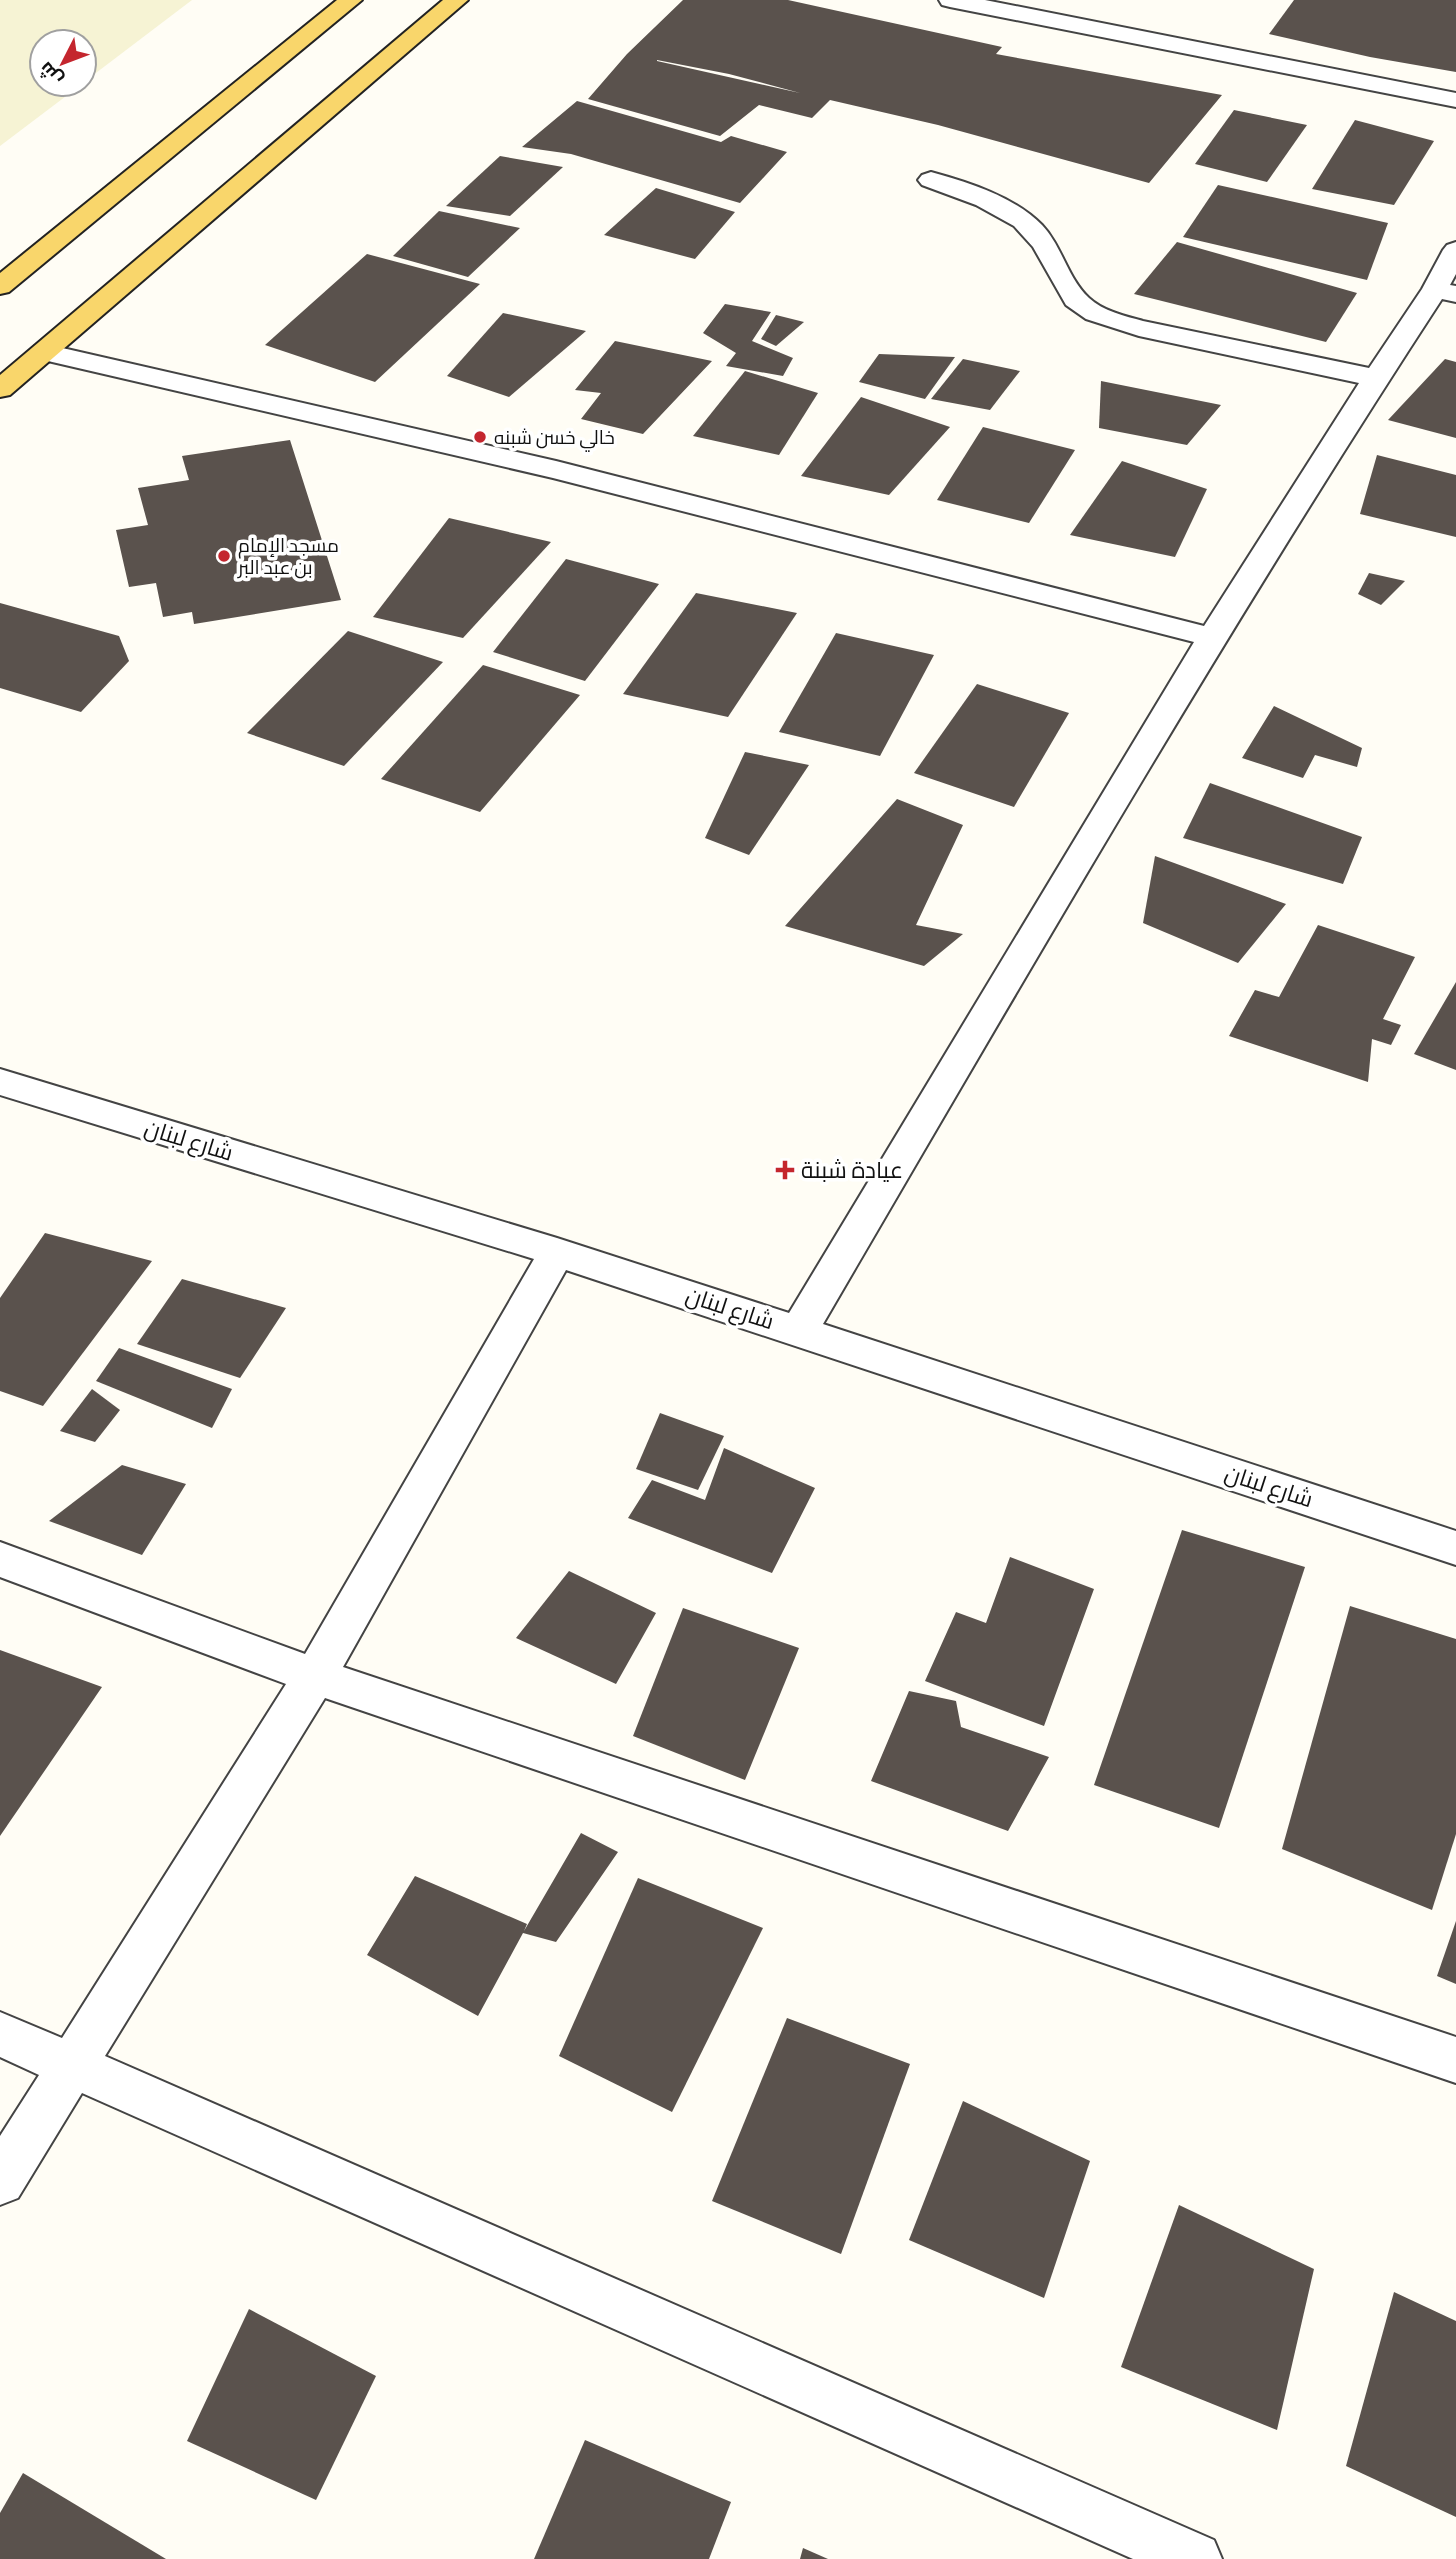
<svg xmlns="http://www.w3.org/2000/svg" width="1456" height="2559" font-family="Bitter,Cairo,serif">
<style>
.farmland{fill:#f6f3d4}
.building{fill:#5a524d;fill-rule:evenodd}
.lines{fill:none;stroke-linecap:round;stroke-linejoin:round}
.minor-casing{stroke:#444;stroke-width:4}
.major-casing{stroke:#222;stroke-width:4}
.minor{fill:#fff;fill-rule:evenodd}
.major{fill:#f9d66b;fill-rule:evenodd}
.poi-dot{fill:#c4262e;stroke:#fff;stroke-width:2.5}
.labels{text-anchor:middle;stroke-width:7;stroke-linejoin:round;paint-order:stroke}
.far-poi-label{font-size:19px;fill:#111;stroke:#fff;text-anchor:start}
.street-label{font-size:23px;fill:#111;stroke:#fff}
.poi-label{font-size:23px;fill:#111;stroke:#fff;text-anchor:start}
</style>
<rect width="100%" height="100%" fill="#fffdf5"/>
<polygon class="farmland" points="0,0 192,0 84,82 84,42 42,42 42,84 82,84 0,146"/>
<g class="building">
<path d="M683 0H788L1002 47 996 54 1222 95 1149 183 938 125 830 100 812 118 759 105 720 136 588 99 627 54ZM657 60 729 74 800 93 657 61Z"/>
<polygon points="1294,0 1456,0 1456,72 1370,57 1269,34"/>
<polygon points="577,101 721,142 731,136 787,152 740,203 571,154 522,147"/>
<polygon points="1234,110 1307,125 1267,182 1195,164"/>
<polygon points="1355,120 1434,141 1394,205 1312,189"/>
<polygon points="500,156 563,167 510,216 446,206"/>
<polygon points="1218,185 1388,223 1367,280 1183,237"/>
<polygon points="656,188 735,212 695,259 604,235"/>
<polygon points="439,211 520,228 468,277 393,256"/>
<polygon points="1177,242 1357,293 1326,342 1134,294"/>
<polygon points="367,254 480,284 375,382 265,345"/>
<polygon points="725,304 771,312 752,341 793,358 783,376 726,366 736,353 703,333"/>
<polygon points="503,313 586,331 509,397 447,376"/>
<polygon points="776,315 804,322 776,346 761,339"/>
<polygon points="615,341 712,361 643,434 581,419 601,393 575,390"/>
<polygon points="879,354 955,357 925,399 859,382"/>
<polygon points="963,359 1020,371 990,410 931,399"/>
<polygon points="1445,359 1456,362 1456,438 1388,420"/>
<polygon points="745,371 818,393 779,455 693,436"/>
<polygon points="1101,381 1221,405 1187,445 1099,428"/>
<polygon points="861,397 950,427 889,495 801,476"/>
<polygon points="983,427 1075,450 1029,523 937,500"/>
<polygon points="290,440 341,600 194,624 192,612 163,617 156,583 129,587 116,530 148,525 138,488 189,480 182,456"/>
<polygon points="1377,455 1456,475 1456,537 1360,514"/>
<polygon points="1122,461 1207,489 1175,557 1070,535"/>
<polygon points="449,518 551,542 463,638 373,617"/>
<polygon points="566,559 659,584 585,681 493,652"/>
<polygon points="1369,573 1405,581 1381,605 1358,594"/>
<polygon points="696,593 797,613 728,717 623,694"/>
<polygon points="0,603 119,636 129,661 81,712 0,688"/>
<polygon points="348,631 443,662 344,766 247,733"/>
<polygon points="836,633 934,655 880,756 779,732"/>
<polygon points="483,665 580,695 480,812 381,779"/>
<polygon points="977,684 1069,713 1014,807 914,773"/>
<polygon points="1274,706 1362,748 1357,767 1315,755 1303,778 1242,758"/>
<polygon points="745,752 809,765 749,855 705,838"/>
<polygon points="1210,783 1362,837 1343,884 1183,838"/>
<polygon points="897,799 963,825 916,925 963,934 924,966 785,926"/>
<polygon points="1155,856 1286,904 1238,963 1143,923"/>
<polygon points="1318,925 1415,957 1383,1019 1401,1025 1391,1045 1372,1039 1368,1082 1229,1036 1255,990 1279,997"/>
<polygon points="1456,982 1456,1070 1414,1054"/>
<polygon points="45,1233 152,1261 43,1406 0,1391 0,1298"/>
<polygon points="182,1279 286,1308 240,1378 137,1344"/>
<polygon points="119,1348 232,1389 212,1428 96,1381"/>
<polygon points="92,1389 120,1410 95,1442 60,1431"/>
<polygon points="660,1413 724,1436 698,1490 636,1469"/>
<polygon points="724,1448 815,1488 772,1573 628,1518 652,1480 705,1500"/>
<polygon points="122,1465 186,1484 142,1555 49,1521"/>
<polygon points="1182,1530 1305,1567 1219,1828 1094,1785"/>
<polygon points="1010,1557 1094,1589 1044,1726 925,1681 956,1612 986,1623"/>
<polygon points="569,1571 656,1613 616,1684 516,1638"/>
<polygon points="1350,1606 1456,1639 1456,1834 1432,1910 1282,1849"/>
<polygon points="683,1608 799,1648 745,1780 633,1736"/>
<polygon points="0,1650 102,1687 0,1836"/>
<polygon points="909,1691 956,1701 961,1727 1049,1757 1008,1831 871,1781"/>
<polygon points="581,1833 618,1852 556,1942 523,1933 478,2016 367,1955 415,1876 527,1924 524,1931"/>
<polygon points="638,1878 763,1928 672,2112 559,2056"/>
<polygon points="1456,1921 1456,1984 1437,1976"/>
<polygon points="787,2018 910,2064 841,2254 712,2201"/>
<polygon points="963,2101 1090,2161 1044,2298 909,2240"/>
<polygon points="1179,2205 1314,2269 1277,2430 1121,2367"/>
<polygon points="1394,2292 1456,2321 1456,2517 1346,2466"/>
<polygon points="249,2309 376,2376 316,2500 187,2441"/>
<polygon points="585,2440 731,2502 709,2559 534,2559"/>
<polygon points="23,2473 166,2559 0,2559 0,2513"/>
<polygon points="803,2548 828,2559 800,2559"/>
</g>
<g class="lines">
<defs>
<g id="minor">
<polygon points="939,0 985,0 1456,93 1456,107 950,7 942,5"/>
<path d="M931 172C968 182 1015 197 1042 225 1062 246 1068 279 1089 298 1103 311 1125 316 1143 321L1369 368 1422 289 1443 250 1447 245 1456 242V274L1450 285 1456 286V302L1442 299C1224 633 1024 979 823 1324L1456 1531V1565L566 1270 343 1667 1456 2037V2083L325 1698 105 2056 1214 2540 1222 2559H1133L82 2093 18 2198 0 2205V2136L39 2075 0 2057V2012L62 2038 286 1684 0 1577V1542L305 1654 534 1259 0 1095V1069L557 1238 789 1313 1194 642 553 478 35 358 31 352 35 346 45 344 556 461 1204 626 1359 383 1139 336 1086 319 1066 305 1033 247 1014 226 976 205 922 185 918 180 922 175Z"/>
</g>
<g id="major">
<polygon points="337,0 362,0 9,292 0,294 0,273"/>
<polygon points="443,0 468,0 10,395 0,397 0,375"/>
</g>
</defs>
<use href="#minor" class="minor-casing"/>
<use href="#major" class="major-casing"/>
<use href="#minor" class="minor"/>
<use href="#major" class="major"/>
</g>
<g class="poi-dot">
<circle cx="480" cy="437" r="7"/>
<circle cx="224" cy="556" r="7"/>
<path d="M781.5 1159.5h7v7h7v7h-7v7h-7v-7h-7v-7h7z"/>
</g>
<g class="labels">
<g class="far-poi-label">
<text x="494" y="444">خالي خسن شبنه</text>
<text x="238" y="552">مسجد الإمام<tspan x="238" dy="22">بن عبد البر</tspan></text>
</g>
<g class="street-label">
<text transform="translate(189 1140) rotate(17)" y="8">شارع لبنان</text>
<text transform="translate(730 1308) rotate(18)" y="8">شارع لبنان</text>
<text transform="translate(1269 1486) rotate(18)" y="8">شارع لبنان</text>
</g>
<g class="poi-label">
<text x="801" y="1178">عيادة شبنة</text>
</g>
</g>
<g transform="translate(63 63) rotate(228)"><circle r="33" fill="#ffffff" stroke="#a0a0a0" stroke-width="2"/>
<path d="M0-5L12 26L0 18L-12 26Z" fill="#c4262e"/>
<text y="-10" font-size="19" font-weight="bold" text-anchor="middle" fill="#111111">ش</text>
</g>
</svg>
